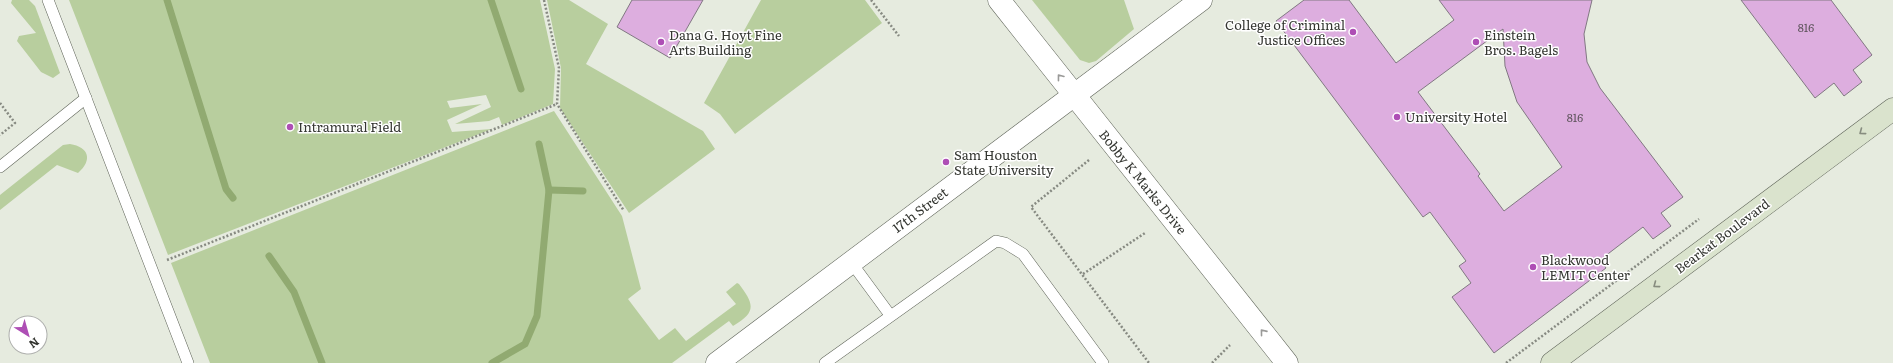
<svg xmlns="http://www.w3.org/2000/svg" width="1893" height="363" font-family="Literata,serif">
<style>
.green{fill:#b8ce9e}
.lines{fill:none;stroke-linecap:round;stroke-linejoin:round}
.stream{stroke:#91aa71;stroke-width:7}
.building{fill:#ddaedf;stroke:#817882;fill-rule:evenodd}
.lane-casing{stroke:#5f6459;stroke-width:12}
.street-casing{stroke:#5f6459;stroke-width:23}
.secondary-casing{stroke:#5f6459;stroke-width:23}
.path{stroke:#878a82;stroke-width:2.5;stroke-dasharray:2 2;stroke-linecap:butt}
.lane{stroke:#fff;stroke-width:11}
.street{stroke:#fff;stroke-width:22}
.secondary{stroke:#dae3cd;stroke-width:22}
.oneway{stroke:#9a9a98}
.oneway2{stroke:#878c7f}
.poi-dot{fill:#ae4eb5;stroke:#fff;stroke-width:1.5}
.labels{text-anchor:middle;stroke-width:3;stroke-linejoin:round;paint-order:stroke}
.number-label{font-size:11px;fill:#5e545c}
.poi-label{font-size:13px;fill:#343631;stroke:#fff;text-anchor:start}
.street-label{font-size:13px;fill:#343631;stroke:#fff}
</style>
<rect width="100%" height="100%" fill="#e6ebdf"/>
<g class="green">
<polygon points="12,0 29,0 35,6 60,73 53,78 41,72 17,41 19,36 36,33 11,3"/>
<polygon points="69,0 540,0 555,69 553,104 502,125 499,117 489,121 455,124 491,107 486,95 447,101 450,108 482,104 447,120 452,132 492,129 168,255"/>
<polygon points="547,0 569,0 608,24 586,64 703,131 715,149 629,213 560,108 561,68"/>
<polygon points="761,0 865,0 882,23 735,134 720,114 704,103"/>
<polygon points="1032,0 1124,0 1134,29 1096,61 1089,63 1080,60"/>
<path d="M554 111 622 216 641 289 628 299 659 340 675 328 686 341 736 304 726 292 737 283 739 284C754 304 757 312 733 326L729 321 672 363H210L171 263Z"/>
<path d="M70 144C89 147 93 160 78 173L57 165 0 210V195L63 145Z"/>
</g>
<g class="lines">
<g class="stream">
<polyline points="167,0 226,189 233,198"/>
<polyline points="491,0 521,89"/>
<polyline points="549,190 583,191"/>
<polyline points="269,256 294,292 322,363"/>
<polyline points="492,363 525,344 537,316 549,190 539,144"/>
</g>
</g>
<g class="building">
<polygon points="632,0 703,0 670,58 617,27"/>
<path d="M1304 0H1349L1396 63 1454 20 1439 0H1592L1584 34 1587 62 1600 88 1683 197 1661 213 1671 226 1653 239 1643 227 1600 260 1606 268 1494 353 1452 297 1471 283 1459 266 1466 261 1430 212 1423 217 1276 21ZM1503 29 1505 66 1517 102 1562 167 1504 211 1478 176 1480 174 1418 92Z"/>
<polygon points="1741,0 1831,0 1872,55 1853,70 1862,82 1844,96 1834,83 1815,98"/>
</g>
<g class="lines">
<defs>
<g id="lane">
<polyline points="48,0 188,363"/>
<polyline points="0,167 86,98"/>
<polyline points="851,262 890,315"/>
<polyline points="825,363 996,241 1005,243 1023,254 1103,363"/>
</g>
<g id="street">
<polyline points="999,0 1287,363"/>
<polyline points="717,363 1201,0"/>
</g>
<polyline id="secondary" points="1552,363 1893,109"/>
</defs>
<use href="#lane" class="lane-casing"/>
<use href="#street" class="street-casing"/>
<use href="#secondary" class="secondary-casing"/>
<g class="path">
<polyline points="544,0 559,68 557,104 624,211"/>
<polyline points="871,0 899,36"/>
<polyline points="0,103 15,123 0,135"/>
<polyline points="1089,160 1031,207 1149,363"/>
<polyline points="167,260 557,104"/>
<polyline points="1083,274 1145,233"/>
<polyline points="1212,363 1230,345"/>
<polyline points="1506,363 1699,219"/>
</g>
<use href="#lane" class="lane"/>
<use href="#street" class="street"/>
<use href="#secondary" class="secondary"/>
</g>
<defs><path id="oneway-chevron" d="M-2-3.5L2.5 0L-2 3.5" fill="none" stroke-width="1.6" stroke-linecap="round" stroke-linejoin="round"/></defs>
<g class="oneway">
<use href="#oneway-chevron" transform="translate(1060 77) rotate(-128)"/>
<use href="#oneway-chevron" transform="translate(1263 332) rotate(-129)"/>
</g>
<g class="oneway2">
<use href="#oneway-chevron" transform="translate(1862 132) rotate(143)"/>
<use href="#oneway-chevron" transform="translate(1656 285) rotate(143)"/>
</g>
<g class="poi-dot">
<circle cx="1353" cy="32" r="4"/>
<circle cx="661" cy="42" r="4"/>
<circle cx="1476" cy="42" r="4"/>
<circle cx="1397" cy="117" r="4"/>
<circle cx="290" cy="127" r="4"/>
<circle cx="946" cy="162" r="4"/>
<circle cx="1533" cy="267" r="4"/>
</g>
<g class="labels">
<g class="number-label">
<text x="1806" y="32">816</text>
<text x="1575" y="122">816</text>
</g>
<g class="poi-label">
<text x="1345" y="30" text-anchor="end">College of Criminal<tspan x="1345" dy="15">Justice Offices</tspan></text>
<text x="669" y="40">Dana G. Hoyt Fine<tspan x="669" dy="15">Arts Building</tspan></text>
<text x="1484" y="40">Einstein<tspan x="1484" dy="15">Bros. Bagels</tspan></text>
<text x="1405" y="122">University Hotel</text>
<text x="298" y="132">Intramural Field</text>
<text x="954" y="160">Sam Houston<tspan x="954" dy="15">State University</tspan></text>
<text x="1541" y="265">Blackwood<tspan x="1541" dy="15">LEMIT Center</tspan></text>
</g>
<g class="street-label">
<text transform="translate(1143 182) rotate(51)" y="5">Bobby K Marks Drive</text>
<text transform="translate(920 210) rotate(-37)" y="5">17th Street</text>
<text transform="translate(1722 236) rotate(-37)" y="5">Bearkat Boulevard</text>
</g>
</g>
<g transform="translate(28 335) rotate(143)"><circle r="19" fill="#ffffff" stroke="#aeafad"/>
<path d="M0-3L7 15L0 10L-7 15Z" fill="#ae4eb5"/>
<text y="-6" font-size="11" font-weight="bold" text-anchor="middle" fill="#343631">N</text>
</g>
</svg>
